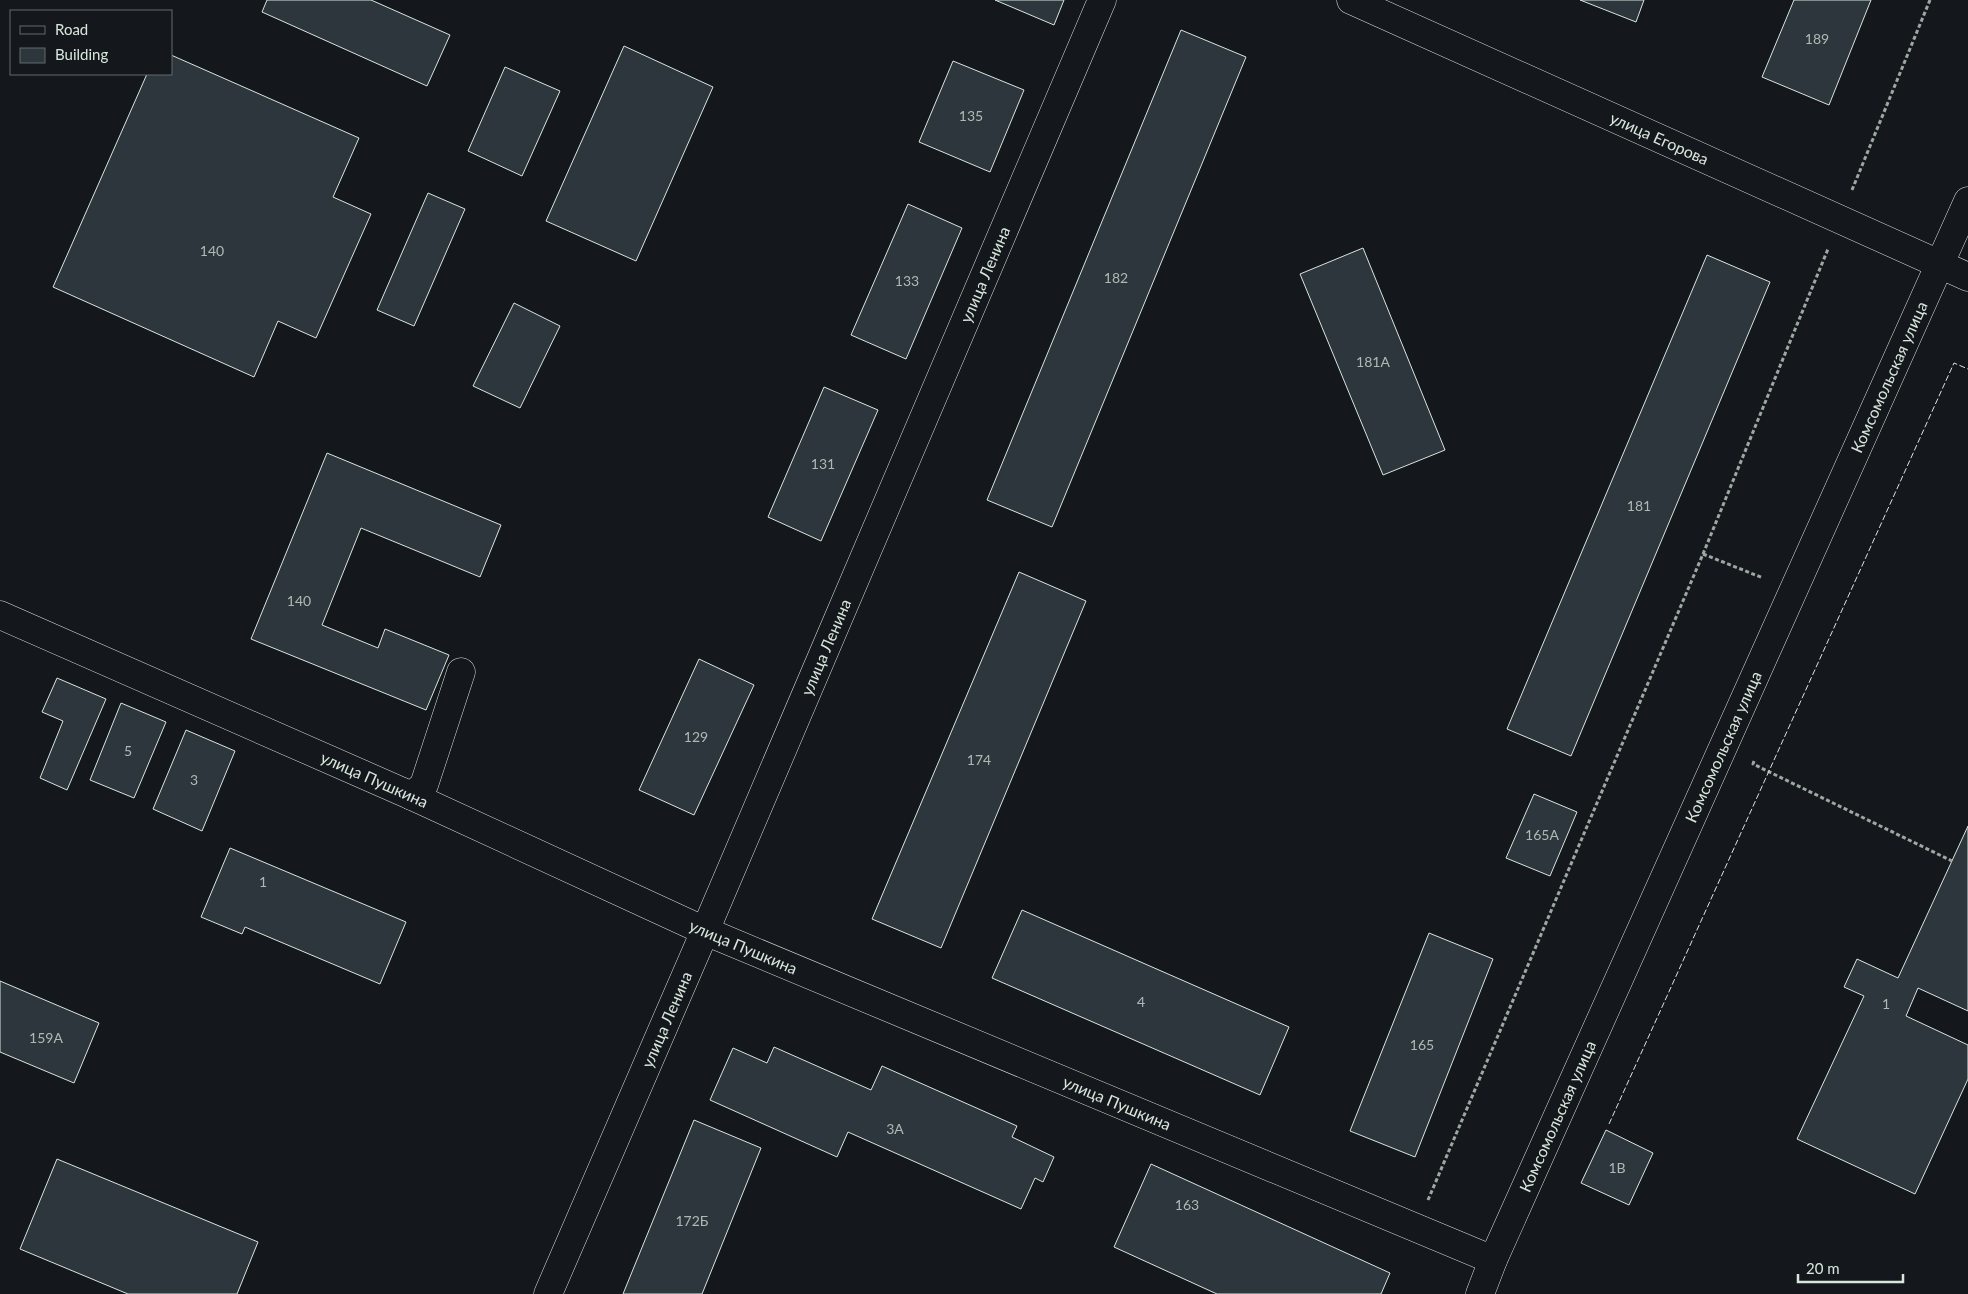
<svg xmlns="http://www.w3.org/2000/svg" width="1968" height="1294" font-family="Lato,sans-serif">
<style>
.building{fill:#2c363c;stroke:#d8e6dc}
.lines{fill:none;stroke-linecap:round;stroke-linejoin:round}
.minor-casing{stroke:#d8e6dc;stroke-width:29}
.major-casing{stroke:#d8e6dc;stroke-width:29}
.path{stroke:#9da8a2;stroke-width:3;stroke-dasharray:4 2.5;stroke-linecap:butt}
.minor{stroke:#14181c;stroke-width:28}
.major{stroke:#14181c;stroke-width:28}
.fence{stroke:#d8e6dc;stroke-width:1;stroke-dasharray:6 2.5;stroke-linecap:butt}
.labels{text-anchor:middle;stroke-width:4;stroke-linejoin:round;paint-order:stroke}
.number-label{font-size:14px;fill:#adbab4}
.street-label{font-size:16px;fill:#d8e6dc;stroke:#14181c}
</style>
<rect width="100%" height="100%" fill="#14181c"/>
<g class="building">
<polygon points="267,0 371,0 450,35 427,86 262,12"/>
<polygon points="995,0 1064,0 1054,25"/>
<polygon points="1580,0 1644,0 1636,22"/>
<polygon points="1794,0 1871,0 1829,105 1762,77"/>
<polygon points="1181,30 1246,57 1052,527 987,500"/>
<polygon points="624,46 713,87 636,261 546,221"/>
<polygon points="171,55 359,138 333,197 371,214 316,338 278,321 254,377 53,287 147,74 171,74"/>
<polygon points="953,61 1024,90 990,172 919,142"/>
<polygon points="505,67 560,91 522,176 468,151"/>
<polygon points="428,193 465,209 414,326 377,310"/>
<polygon points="908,204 962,228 906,359 851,335"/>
<polygon points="1363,248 1445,450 1383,475 1300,274"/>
<polygon points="1707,255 1770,282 1571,756 1507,729"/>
<polygon points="514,303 560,326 520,408 473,386"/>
<polygon points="824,387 878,410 821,541 768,517"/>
<polygon points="327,453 501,525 480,577 361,528 322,625 378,648 385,629 449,655 426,710 251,639"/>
<polygon points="1019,572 1086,601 941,948 872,919"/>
<polygon points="699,659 754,685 694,815 639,790"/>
<polygon points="57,678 106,699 67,790 40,778 63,721 42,712"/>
<polygon points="121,703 166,722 134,798 90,780"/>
<polygon points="186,730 235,751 202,831 153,809"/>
<polygon points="1534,794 1577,812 1550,876 1506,858"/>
<polygon points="1968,826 1968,1011 1918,988 1906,1016 1968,1045 1968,1079 1915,1194 1797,1139 1864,996 1844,987 1857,959 1898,978"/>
<polygon points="230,848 406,922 380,984 245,927 242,934 201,917"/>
<polygon points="1022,910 1289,1027 1260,1095 992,978"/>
<polygon points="1429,933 1493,959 1415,1157 1350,1131"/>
<polygon points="0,981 99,1023 74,1083 0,1052"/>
<polygon points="774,1047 871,1090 882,1066 1017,1126 1012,1137 1054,1157 1043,1182 1035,1178 1021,1209 848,1132 837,1157 710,1100 733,1048 767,1063"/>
<polygon points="694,1120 761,1148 702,1294 623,1294"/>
<polygon points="1606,1130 1653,1153 1629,1205 1581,1183"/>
<polygon points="57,1159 258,1242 237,1294 128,1294 20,1249"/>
<polygon points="1151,1164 1390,1273 1381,1294 1217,1294 1114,1247"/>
</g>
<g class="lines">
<defs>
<g id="minor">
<path id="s1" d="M1351 0 1968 277"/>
<path id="s2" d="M0 615 412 796 705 931 1493 1260"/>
<polyline points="412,796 424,785 461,672"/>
<path id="s3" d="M548 1294 705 931 1102 0"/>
</g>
<g id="major">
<path id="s4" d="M1480 1294 1493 1260 1968 201"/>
</g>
</defs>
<use href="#minor" class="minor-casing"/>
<use href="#major" class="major-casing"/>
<g class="path">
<polyline points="1852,190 1930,0"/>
<polyline points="1703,554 1763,578"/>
<polyline points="1754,761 1753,764 1952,861"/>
<polyline points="1428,1200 1703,554 1828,249"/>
</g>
<use href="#minor" class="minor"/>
<use href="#major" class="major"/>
<polyline class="fence" points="1609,1124 1954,363 1968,369"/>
</g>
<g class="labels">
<g class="number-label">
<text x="1817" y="44">189</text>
<text x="971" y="121">135</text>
<text x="212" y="256">140</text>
<text x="1116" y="283">182</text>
<text x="907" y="286">133</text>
<text x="1373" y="367">181А</text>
<text x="823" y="469">131</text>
<text x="1639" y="511">181</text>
<text x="299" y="606">140</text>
<text x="696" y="742">129</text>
<text x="128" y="756">5</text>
<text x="979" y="765">174</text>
<text x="194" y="785">3</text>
<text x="1542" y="840">165А</text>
<text x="263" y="887">1</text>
<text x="1141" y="1007">4</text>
<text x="1886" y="1009">1</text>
<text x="46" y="1043">159А</text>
<text x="1422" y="1050">165</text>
<text x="895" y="1134">3А</text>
<text x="1617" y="1173">1В</text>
<text x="1187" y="1210">163</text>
<text x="692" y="1226">172Б</text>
</g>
<g class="street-label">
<text dy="6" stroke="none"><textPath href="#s1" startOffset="338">улица Егорова</textPath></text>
<text dy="6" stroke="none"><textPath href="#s3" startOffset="1109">улица Ленина</textPath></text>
<text dy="6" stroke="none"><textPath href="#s4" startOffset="1004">Комсомольская улица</textPath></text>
<text dy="6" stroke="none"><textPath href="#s3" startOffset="704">улица Ленина</textPath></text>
<text dy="6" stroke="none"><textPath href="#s4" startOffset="599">Комсомольская улица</textPath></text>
<text dy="6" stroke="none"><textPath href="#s2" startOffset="409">улица Пушкина</textPath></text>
<text dy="6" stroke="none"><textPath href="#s2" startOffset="814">улица Пушкина</textPath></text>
<text dy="6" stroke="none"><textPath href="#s3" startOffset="299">улица Ленина</textPath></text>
<text dy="6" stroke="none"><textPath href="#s2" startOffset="1219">улица Пушкина</textPath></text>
<text dy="6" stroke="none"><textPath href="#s4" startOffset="194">Комсомольская улица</textPath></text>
</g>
</g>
<rect x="10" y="10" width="162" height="65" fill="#14181c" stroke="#626a69"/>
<rect x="20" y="26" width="25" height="8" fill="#14181c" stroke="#626a69"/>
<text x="55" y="35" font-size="15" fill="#d8e6dc">Road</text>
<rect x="20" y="48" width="25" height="15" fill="#2c363c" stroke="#626a69"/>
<text x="55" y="60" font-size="15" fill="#d8e6dc">Building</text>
<path d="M1798 1274v8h105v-8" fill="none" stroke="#d8e6dc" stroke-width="2.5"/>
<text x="1806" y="1274" font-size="15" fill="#d8e6dc" stroke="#14181c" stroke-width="4" paint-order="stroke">20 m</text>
</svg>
